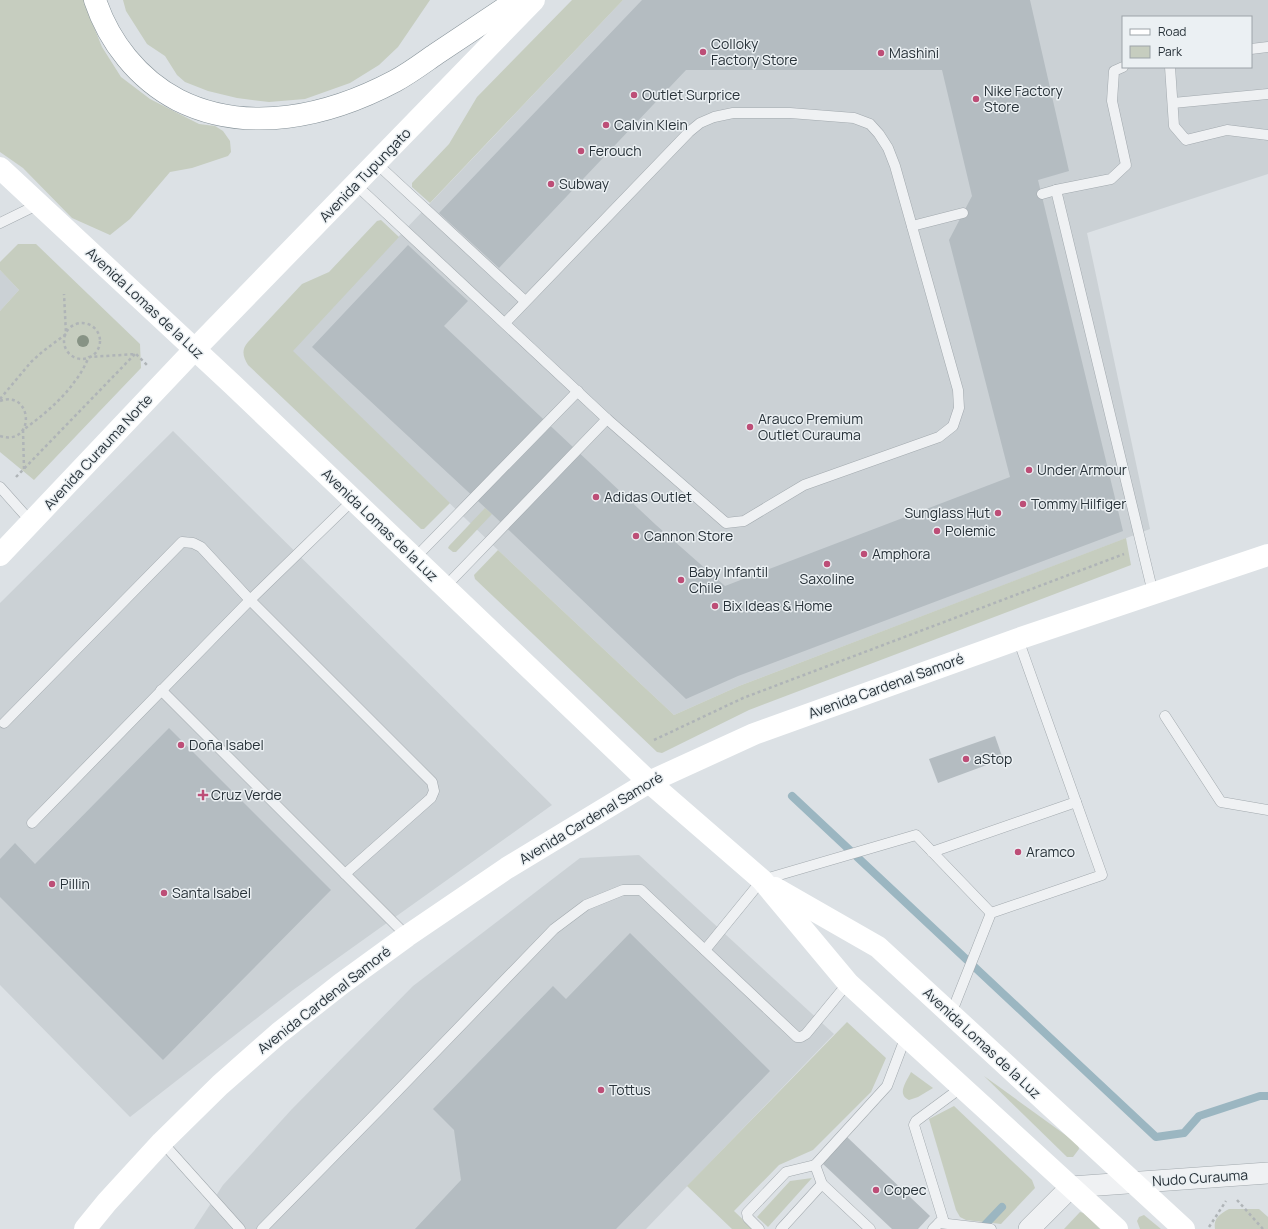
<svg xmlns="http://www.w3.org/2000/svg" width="1268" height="1229" font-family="Manrope,sans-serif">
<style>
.built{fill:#cbd1d5;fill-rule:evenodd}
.green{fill:#c6cdbf}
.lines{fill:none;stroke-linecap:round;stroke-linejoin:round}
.stream{stroke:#9bb6c1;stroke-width:8}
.building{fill:#b4bcc1}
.lane-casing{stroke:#a2a9ae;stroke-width:11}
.street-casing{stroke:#a2a9ae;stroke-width:22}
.highway-casing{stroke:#869299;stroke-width:23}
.path{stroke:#afb4b7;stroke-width:2.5;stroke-dasharray:3 3;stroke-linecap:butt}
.lane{stroke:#eff1f3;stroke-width:10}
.street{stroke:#eff1f3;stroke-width:21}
.secondary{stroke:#fff;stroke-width:22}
.highway{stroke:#fff;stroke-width:22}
.tree{fill:#879385}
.poi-dot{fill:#bd4e77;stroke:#ebf0f3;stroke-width:1.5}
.labels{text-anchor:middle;stroke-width:3;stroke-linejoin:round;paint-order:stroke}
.poi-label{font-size:14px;fill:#283239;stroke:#ebf0f3;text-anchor:start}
.street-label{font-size:14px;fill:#283239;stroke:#ebf0f3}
</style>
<rect width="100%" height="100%" fill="#dce1e5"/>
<g class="built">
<path d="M623 0H1268V174L1087 233 1150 529 739 686 674 715 498 550 291 350ZM1123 17H1251V67H1123Z"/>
<polygon points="0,270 19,290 0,311"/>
<polygon points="173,431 552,805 293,990 130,1117 0,985 0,603"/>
<polygon points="639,855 834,1034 646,1229 194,1229 223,1185 292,1109 413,986 580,858"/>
</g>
<g class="green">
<polygon points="0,0 84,0 87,10 102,47 121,77 150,99 199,124 215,126 223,131 230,141 231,152 228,156 192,168 170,172 130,219 110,235 72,218 23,168 0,152"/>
<polygon points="123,0 430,0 398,47 379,65 350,83 305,99 269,102 237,98 208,91 185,82 177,75 165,56 147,44 126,11"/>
<polygon points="572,0 623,0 430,203 412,187 412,183 449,144 477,97"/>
<path d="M381 220 399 237 293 351 450 503 424 529H421L248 365C243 357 241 350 248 342L302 284 329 272 377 221Z"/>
<polygon points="18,244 36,244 140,344 141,368 34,480 0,452 0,311 19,290 0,270 0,262"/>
<polygon points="485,508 492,514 456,552 453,552 448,548 449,546"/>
<polygon points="1126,538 1131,565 749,710 662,753 657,752 475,579 474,575 498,550 674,715 739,686"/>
<polygon points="847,1022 886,1058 871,1092 813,1150 779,1165 734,1211 753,1229 732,1229 687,1186"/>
<path d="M911 1072 933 1088 918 1097 909 1100C896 1094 907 1081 911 1072Z"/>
<polygon points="984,1076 1078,1144 1079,1149 1073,1157 1067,1157"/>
<polygon points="954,1106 1032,1180 1035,1188 1001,1224 966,1220 960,1217 956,1210 929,1119"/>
<polygon points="812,1178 768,1227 757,1217 790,1181"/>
<path d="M1229 1209H1259L1268 1217V1229H1215C1213 1218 1220 1214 1229 1209Z"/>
<polygon points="1080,1212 1084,1213 1100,1229 1064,1229"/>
<polygon points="1144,1215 1161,1229 1140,1229 1137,1221 1139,1217"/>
</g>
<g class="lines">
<g class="stream">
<polyline points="792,796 1156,1137 1184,1133 1199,1116 1260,1096 1268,1096"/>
<polyline points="981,1229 1002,1207"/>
</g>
</g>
<g class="building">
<polygon points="642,0 1030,0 1069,171 1038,180 1123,531 738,676 686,699 492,514 312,347 408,245 468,301 444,326 656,525 725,586 1010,477 949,240 972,196 942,70 686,70 499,268 439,213"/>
<polygon points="169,728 331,890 163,1060 0,897 0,859 15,843 35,864"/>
<polygon points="995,736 1003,759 938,783 929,759"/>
<polygon points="630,933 770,1071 616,1229 415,1229 461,1180 454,1130 433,1109 553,986 566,999"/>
<polygon points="847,1137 930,1216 918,1229 892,1229 822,1163"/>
</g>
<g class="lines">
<defs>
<g id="lane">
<polyline points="1251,49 1268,47"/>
<polyline points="1170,67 1174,126 1186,140 1227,130 1268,135"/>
<polyline points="1173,103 1268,94"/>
<polyline points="376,163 525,301"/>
<polyline points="355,184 607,419 726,523 744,521 804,485 939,437 953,426 959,408 958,390 895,166 888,148 879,134 870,124 854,118 790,113 733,113 714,117 700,123 689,132 505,323"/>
<polyline points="1056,190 1111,179 1126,165 1112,101 1114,71 1123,67"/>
<polyline points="1042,194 1056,190 1153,593"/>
<polyline points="0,223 39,204"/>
<polyline points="912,226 963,213"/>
<polyline points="0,487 32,523"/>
<polyline points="415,558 578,391"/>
<polyline points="445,587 607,419"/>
<polyline points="161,690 407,936"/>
<polyline points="1165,716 1221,802 1268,810"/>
<polyline points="4,723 182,542 193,543 201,547 250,600 432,782 434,791 431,798 345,874"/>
<polyline points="32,823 250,600 353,500"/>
<polyline points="932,852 1076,802"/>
<polyline points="705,950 762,880 916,835 991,913"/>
<polyline points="951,1014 991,913 1102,875 1018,639"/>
<polyline points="162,1142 240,1229"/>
<polyline points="939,1223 991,1229"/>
<polyline points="262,1229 382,1107 554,929 586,905 623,890 641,890 797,1037 801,1037 806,1034 848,983"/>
<polyline points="759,1229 748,1218 747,1213 786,1172 815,1165"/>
<polyline points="781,1229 822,1184"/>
<polyline points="870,1229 822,1184 815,1165 887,1086 906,1036"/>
<polyline points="933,1229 943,1219 914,1125 916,1121 962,1087"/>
</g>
<polyline id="street" points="1029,1229 1071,1187 1268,1173"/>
<path id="highway" d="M95 0C109 42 138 79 178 100 248 135 329 116 395 81 410 73 423 63 436 54 463 36 490 18 517 0"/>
</defs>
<use href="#lane" class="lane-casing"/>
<use href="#street" class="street-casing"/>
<use href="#highway" class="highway-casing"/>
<g class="path">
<circle cx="82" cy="341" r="18"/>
<polyline points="0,399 31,362 42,352 66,334 64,294"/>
<path d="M0 401C33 389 36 447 0 436"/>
<path d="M24 469 23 430C42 416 61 401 75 381 81 374 85 365 89 357L136 354 147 365"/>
<polyline points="16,477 135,354"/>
<polyline points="654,740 743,698 1124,554"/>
<polyline points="1237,1200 1263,1229"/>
<polyline points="1209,1227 1226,1201"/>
</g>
<use href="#lane" class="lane"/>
<use href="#street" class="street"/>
<g class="secondary">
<polyline points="0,168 232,384 649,782 762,880 848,983 1117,1229"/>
<polyline points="0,555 195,349 534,0"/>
<polyline points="775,888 878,947 1184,1229"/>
<polyline points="85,1229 107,1202 162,1142 220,1085 279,1033 341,984 407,936 507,868 649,782 754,734 1018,639 1268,555"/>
</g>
<use href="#highway" class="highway"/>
</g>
<circle class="tree" cx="83" cy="341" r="6"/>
<g class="poi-dot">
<circle cx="703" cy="52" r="4"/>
<circle cx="881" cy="53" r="4"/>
<circle cx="634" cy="95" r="4"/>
<circle cx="976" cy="99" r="4"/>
<circle cx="606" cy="125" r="4"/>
<circle cx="581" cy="151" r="4"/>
<circle cx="551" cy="184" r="4"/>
<circle cx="750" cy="427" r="4"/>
<circle cx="1029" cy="470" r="4"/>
<circle cx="596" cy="497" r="4"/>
<circle cx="1023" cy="504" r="4"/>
<circle cx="998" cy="513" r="4"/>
<circle cx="937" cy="531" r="4"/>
<circle cx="636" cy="536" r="4"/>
<circle cx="864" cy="554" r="4"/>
<circle cx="827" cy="564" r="4"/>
<circle cx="681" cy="580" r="4"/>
<circle cx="715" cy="606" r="4"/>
<circle cx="181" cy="745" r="4"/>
<circle cx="966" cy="759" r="4"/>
<path d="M201 789h4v4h4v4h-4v4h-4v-4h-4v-4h4z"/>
<circle cx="1018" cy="852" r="4"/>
<circle cx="52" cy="884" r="4"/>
<circle cx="164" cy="893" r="4"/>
<circle cx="601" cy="1090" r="4"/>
<circle cx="876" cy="1190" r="4"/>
</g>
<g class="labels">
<g class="poi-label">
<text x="711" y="49">Colloky<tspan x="711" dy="16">Factory Store</tspan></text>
<text x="889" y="58">Mashini</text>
<text x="984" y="96">Nike Factory<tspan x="984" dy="16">Store</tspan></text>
<text x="642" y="100">Outlet Surprice</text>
<text x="614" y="130">Calvin Klein</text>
<text x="589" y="156">Ferouch</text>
<text x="559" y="189">Subway</text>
<text x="758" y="424">Arauco Premium<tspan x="758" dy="16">Outlet Curauma</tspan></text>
<text x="1037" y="475">Under Armour</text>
<text x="604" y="502">Adidas Outlet</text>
<text x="1031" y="509">Tommy Hilfiger</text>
<text x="990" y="518" text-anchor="end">Sunglass Hut</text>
<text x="945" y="536">Polemic</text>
<text x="644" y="541">Cannon Store</text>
<text x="872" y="559">Amphora</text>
<text x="689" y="577">Baby Infantil<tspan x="689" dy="16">Chile</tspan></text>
<text x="827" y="584" text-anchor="middle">Saxoline</text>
<text x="723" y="611">Bix Ideas &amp; Home</text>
<text x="189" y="750">Doña Isabel</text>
<text x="974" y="764">aStop</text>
<text x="211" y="800">Cruz Verde</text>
<text x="1026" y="857">Aramco</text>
<text x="60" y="889">Pillin</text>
<text x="172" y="898">Santa Isabel</text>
<text x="609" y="1095">Tottus</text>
<text x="884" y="1195">Copec</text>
</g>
<g class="street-label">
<text transform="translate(365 175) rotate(-46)" y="5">Avenida Tupungato</text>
<text transform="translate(145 303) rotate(43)" y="5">Avenida Lomas de la Luz</text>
<text transform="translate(98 452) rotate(-47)" y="5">Avenida Curauma Norte</text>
<text transform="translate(380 525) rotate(44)" y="5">Avenida Lomas de la Luz</text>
<text transform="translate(886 686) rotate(-20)" y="5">Avenida Cardenal Samoré</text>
<text transform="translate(591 818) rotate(-31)" y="5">Avenida Cardenal Samoré</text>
<text transform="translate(324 1000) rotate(-38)" y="5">Avenida Cardenal Samoré</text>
<text transform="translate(982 1043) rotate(43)" y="5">Avenida Lomas de la Luz</text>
<text transform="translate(1200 1178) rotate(-4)" y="5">Nudo Curauma</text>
</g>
</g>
<rect x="1122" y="16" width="130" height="52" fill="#ebf0f3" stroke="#9da4a9"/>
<rect x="1130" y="29" width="20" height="6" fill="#ffffff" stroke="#9da4a9"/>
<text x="1158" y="36" font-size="12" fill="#283239">Road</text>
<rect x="1130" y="46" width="20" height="12" fill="#c6cdbf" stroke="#9da4a9"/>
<text x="1158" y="56" font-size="12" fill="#283239">Park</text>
</svg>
